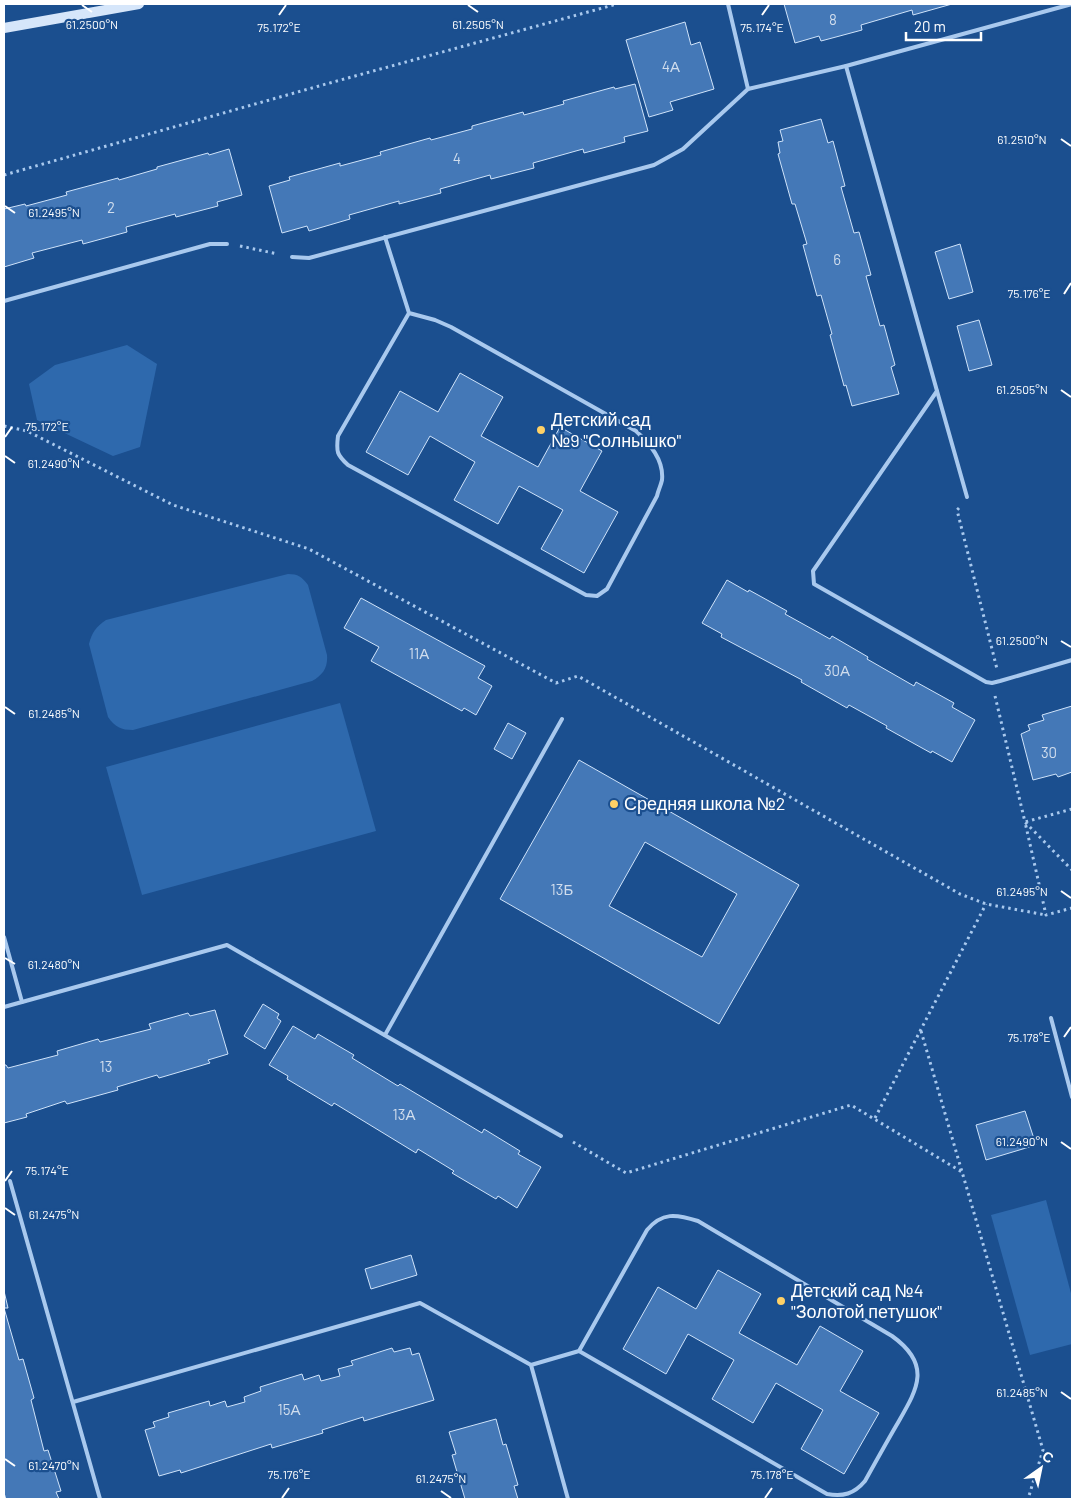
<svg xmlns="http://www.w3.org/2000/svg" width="1076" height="1503" font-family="Barlow,sans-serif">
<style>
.green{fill:#2e69ad}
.building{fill:#4478b7;stroke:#cfe3fa;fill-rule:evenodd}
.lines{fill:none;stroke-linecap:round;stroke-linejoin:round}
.path{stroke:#a9c9ee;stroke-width:3;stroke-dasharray:2.5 4;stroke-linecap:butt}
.lane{stroke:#a9c9ee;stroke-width:4}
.secondary{stroke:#d6e6fa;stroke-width:10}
.ticks{fill:none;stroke:#fff;stroke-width:2}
.poi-dot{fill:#ffd166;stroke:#1b4f8f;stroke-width:2}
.labels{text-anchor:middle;stroke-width:4.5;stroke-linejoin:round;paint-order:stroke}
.number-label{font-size:15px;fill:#d0dded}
.poi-label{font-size:18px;fill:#fff;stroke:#1b4f8f;text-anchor:start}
.ticks-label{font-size:12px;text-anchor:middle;fill:#fff;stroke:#1b4f8f;stroke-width:4.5;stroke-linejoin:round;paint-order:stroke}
</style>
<rect width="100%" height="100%" fill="#1b4f8f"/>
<g class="green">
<polygon points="127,345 157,364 140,447 113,456 37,420 29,384 55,365"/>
<path d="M288 574C298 574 302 577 308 585L327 655C328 667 323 675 312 681L133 730C121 730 115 727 108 717L89 644C92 632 96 627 106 620Z"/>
<polygon points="340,703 376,831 142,895 106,767"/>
<polygon points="1046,1200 1072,1297 1072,1344 1030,1355 991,1215"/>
</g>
<g class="building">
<polygon points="784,4 952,4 913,15 912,10 861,25 862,30 821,41 819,36 795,43"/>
<polygon points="685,22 691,45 700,42 714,89 670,102 673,110 649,117 626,40"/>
<polygon points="635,84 648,131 624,137 625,142 584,153 583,149 533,163 534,168 491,179 490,175 440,189 441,193 399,204 399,201 349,215 350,219 309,231 307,226 282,233 269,186 290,180 289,177 340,163 340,166 381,155 380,152 430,138 431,140 472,129 472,126 523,112 524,115 564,104 563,101 614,87 615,89"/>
<polygon points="821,119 828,143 833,141 845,186 841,187 854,233 859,232 871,275 866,276 880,326 884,325 895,365 891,367 899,394 852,406 846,385 844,386 830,335 832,334 821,295 817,296 803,245 807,244 795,204 792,204 778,154 780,153 778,142 783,141 780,130"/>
<polygon points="229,149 242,195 217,202 218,206 176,217 175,214 126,227 127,232 83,244 82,240 32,253 34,258 4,267 4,209 25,204 26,206 67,195 66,192 118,178 119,180 157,169 157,167 208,153 209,155"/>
<polygon points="960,244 973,292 949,299 935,252"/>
<polygon points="979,320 992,365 969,371 957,326"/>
<polygon points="460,373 503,397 481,436 538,467 560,427 602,451 580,491 618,512 584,573 541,549 563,510 519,486 498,524 454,500 475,462 430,436 408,475 366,452 400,391 438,412"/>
<polygon points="727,580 748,592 749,590 787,611 785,614 830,639 832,636 868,657 867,659 914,686 916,682 954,703 952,707 975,720 952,762 932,751 931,753 886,728 887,726 849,705 847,708 801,682 802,680 721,637 722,634 702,623"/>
<polygon points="361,598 485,666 478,678 492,686 476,715 464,708 462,711 371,661 379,647 344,628"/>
<polygon points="1072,706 1072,772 1058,777 1056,774 1033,780 1021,734 1030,730 1028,725 1044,720 1042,715"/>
<polygon points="508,723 526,733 512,759 494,749"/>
<path d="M579 760 799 885 719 1024 500 899ZM645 842 737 894 702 957 609 906Z"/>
<polygon points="263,1004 279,1014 277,1018 281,1021 265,1049 244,1036"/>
<polygon points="215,1010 228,1054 208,1060 210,1063 159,1078 157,1075 117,1087 118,1090 67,1104 65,1101 26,1114 27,1117 4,1123 4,1065 6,1065 8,1068 58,1055 57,1051 98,1039 100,1042 151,1029 149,1024 188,1013 190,1016"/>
<polygon points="293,1026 315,1039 318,1034 354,1055 352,1058 398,1086 400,1084 482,1133 484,1129 520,1151 518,1154 541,1167 517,1208 498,1196 496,1199 452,1173 454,1171 418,1149 416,1153 334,1103 332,1106 287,1079 288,1076 269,1065"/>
<polygon points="1025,1111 1036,1145 986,1160 976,1125"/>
<polygon points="411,1255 417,1275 371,1289 365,1269"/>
<polygon points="718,1270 761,1294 739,1333 797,1365 820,1326 863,1351 840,1391 879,1413 844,1474 801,1449 823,1410 776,1383 753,1423 712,1399 734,1360 688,1334 666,1374 623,1349 658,1287 696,1309"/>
<polygon points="4,1291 8,1308 4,1308 19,1360 23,1359 34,1398 31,1400 44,1451 48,1450 61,1491 56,1492 59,1499 6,1499 4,1493"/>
<polygon points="392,1348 394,1352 410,1348 412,1355 419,1353 434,1400 364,1421 363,1417 322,1430 323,1433 272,1448 271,1444 181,1473 180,1470 159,1476 145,1430 155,1427 153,1422 169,1417 168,1413 209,1401 210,1406 225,1401 227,1407 245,1402 244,1397 261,1391 260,1387 302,1374 304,1380 319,1375 321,1381 340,1376 338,1369 353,1365 351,1361"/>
<polygon points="496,1419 503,1445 506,1444 518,1485 514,1486 518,1499 465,1499 452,1455 456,1454 449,1432"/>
</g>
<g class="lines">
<g class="path">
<polyline points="4,175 326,84 617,4"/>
<polyline points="240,246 278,254"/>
<polyline points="4,426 27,431 173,505 309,549 556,683 578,676 960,894 986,904 1046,915"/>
<polyline points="959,508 957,510 997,669"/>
<polyline points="995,696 1025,822 1072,870"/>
<polyline points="1072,809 1025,822 1046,915 1072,908"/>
<polyline points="921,1031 1043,1450 1028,1499"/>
<polyline points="875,1118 986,904"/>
<polyline points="573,1142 626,1173 851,1105 962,1172"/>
</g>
<g class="lane">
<polyline points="728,4 748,89 846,66 1072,4"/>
<polyline points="846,66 937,391 813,571 814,584 986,682 992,683 1000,681 1072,660"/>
<path d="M385 237 409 313 338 436C336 452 337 455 348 465L586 595 597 596 607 589 657 496C658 491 661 485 662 480 664 460 650 444 636 431L451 327 435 320 409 313"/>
<polyline points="292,257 309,258 654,165 683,149 748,89"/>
<polyline points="4,301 210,244 227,244"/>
<polyline points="937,391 967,497"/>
<polyline points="4,937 22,1002 4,1007"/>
<polyline points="22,1002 227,945 561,1136"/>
<polyline points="1051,1018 1072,1097"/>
<polyline points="385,1035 562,719"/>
<polyline points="10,1181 100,1499"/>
<path d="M531 1365 579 1351 647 1230C662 1212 676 1214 698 1221L892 1336C934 1366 916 1391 896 1426 885 1445 875 1463 865 1481 854 1494 843 1497 827 1494L579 1351"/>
<polyline points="73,1402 420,1303 531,1365 568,1499"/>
</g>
<polyline class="secondary" points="4,28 139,4"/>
</g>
<path class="ticks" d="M82 5 92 12M468 5 478 12M279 15 286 5M762 15 769 5M1061 139 1071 146M5 206 15 213M1064 294 1071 283M1061 390 1071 397M5 437 12 427M5 456 15 463M1061 641 1071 647M5 707 15 714M1061 891 1071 898M5 958 15 964M1064 1037 1071 1027M1061 1142 1071 1149M5 1181 12 1171M5 1208 15 1215M1061 1392 1071 1399M5 1459 15 1466M441 1491 451 1498M282 1498 289 1488M765 1498 772 1488"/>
<g class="poi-dot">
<circle cx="541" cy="430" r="5"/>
<circle cx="614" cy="804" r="5"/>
<circle cx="781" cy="1301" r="5"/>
</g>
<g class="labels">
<g class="number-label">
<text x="833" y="25">8</text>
<text x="671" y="72">4А</text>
<text x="457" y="164">4</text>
<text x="111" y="213">2</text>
<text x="837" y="265">6</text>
<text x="419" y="659">11А</text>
<text x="837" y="676">30А</text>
<text x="1049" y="758">30</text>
<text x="562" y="895">13Б</text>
<text x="106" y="1072">13</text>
<text x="404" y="1120">13А</text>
<text x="289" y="1415">15А</text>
</g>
<g class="poi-label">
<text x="551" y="426">Детский сад<tspan x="551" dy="21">№9 "Солнышко"</tspan></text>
<text x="624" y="810">Средняя школа №2</text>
<text x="791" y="1297">Детский сад №4<tspan x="791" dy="21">"Золотой петушок"</tspan></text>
</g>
</g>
<g class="ticks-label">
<text x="478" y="29">61.2505°N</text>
<text x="92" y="29">61.2500°N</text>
<text x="279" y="32">75.172°E</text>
<text x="762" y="32">75.174°E</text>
<text x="1022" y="144">61.2510°N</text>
<text x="54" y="217">61.2495°N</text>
<text x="1029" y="298">75.176°E</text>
<text x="1022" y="394">61.2505°N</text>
<text x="47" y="431">75.172°E</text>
<text x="54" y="468">61.2490°N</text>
<text x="1022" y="645">61.2500°N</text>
<text x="54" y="718">61.2485°N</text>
<text x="1022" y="896">61.2495°N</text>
<text x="54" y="969">61.2480°N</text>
<text x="1029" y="1042">75.178°E</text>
<text x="1022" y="1146">61.2490°N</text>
<text x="47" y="1175">75.174°E</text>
<text x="54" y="1219">61.2475°N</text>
<text x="1022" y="1397">61.2485°N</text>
<text x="54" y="1470">61.2470°N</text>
<text x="289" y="1479">75.176°E</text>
<text x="772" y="1479">75.178°E</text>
<text x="441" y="1483">61.2475°N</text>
</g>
<rect width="1076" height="1503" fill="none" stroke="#ffffff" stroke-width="10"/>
<g transform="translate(1041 1468) rotate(33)" stroke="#1b4f8f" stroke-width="4" paint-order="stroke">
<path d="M0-4L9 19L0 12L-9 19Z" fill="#ffffff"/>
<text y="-8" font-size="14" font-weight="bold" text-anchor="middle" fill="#ffffff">С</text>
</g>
<path d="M906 32v8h75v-8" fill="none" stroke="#ffffff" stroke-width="2.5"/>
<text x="914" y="32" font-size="15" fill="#ffffff" stroke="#1b4f8f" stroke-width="4" paint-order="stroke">20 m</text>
</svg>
